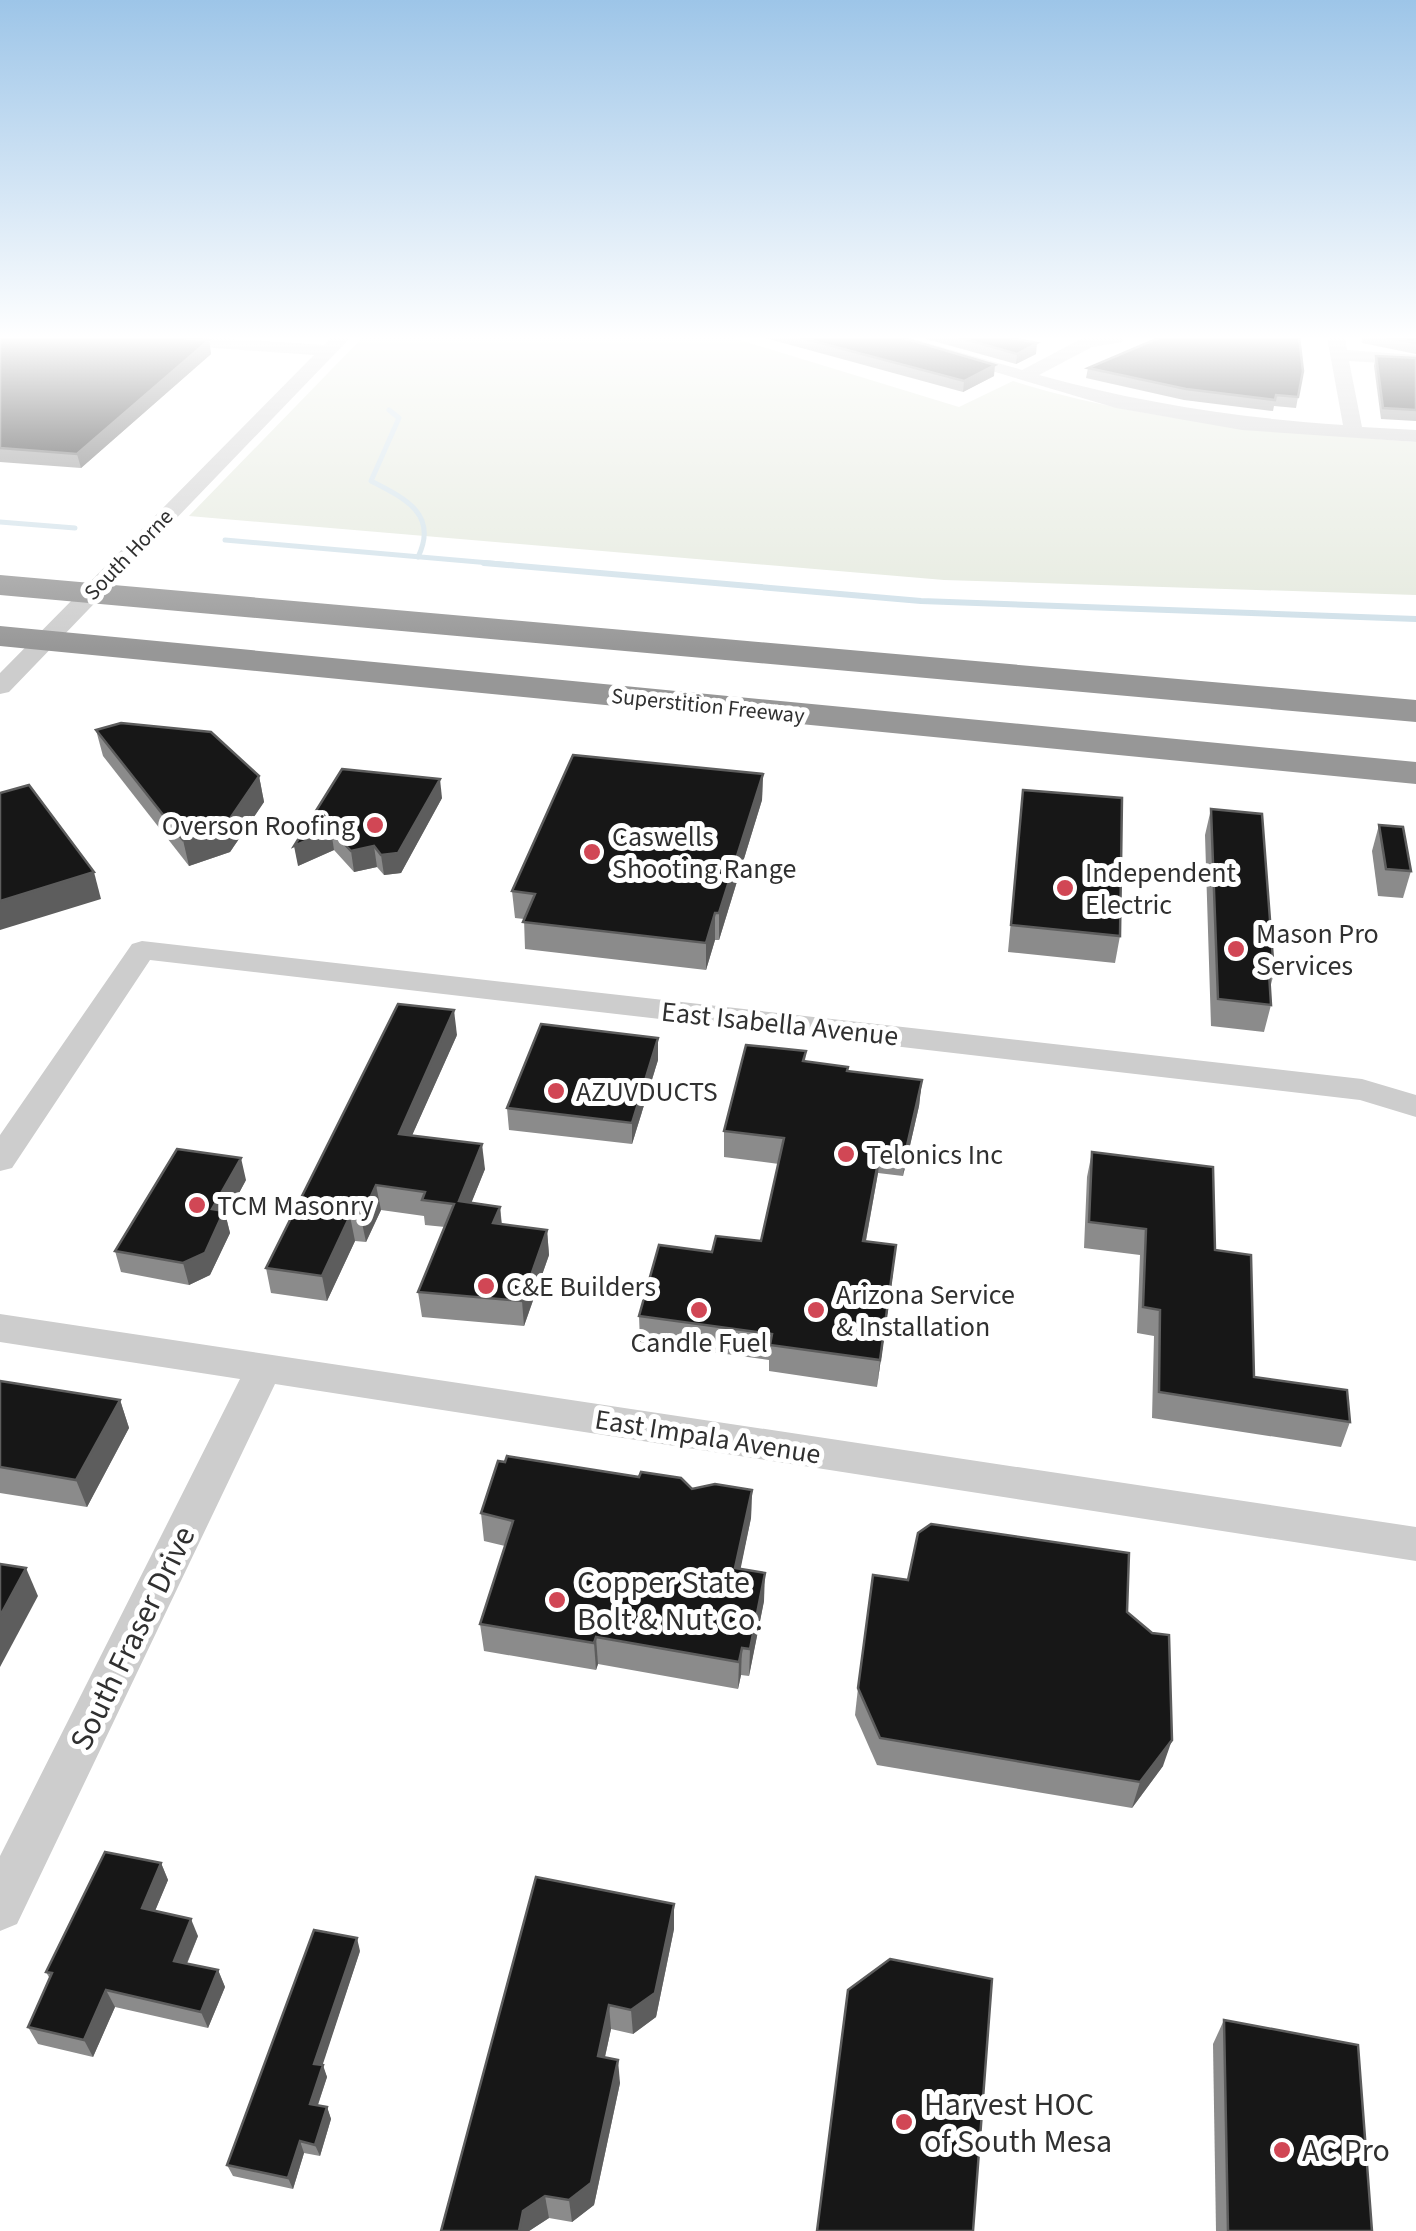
<svg xmlns="http://www.w3.org/2000/svg" width="1416" height="2231" font-family="'Source Sans 3',sans-serif">
<style>
.green{fill:#e3e8dc}
.lines{fill:none;stroke-linecap:round;stroke-linejoin:round}
.stream-far1{stroke:#cedfe8;stroke-width:5}
.stream{stroke:#cedfe8;stroke-width:6}
.minor{fill:#cdcdcd;fill-rule:evenodd}
.highway{fill:#979797;fill-rule:evenodd}
.wall{fill:#8b8b8b}
.shaded-wall{fill:#5d5d5d}
.building{fill:#171717;stroke:#5d5d5d;stroke-width:2.5}
.poi-dot{fill:#d14755;stroke:#fff;stroke-width:4}
.labels{text-anchor:middle;stroke-width:10;stroke-linejoin:round;paint-order:stroke}
.far-street-label{font-size:22px;fill:#303030;stroke:#fff}
.poi-label{font-size:28px;fill:#303030;stroke:#fff;text-anchor:start}
.street-label{font-size:28px;fill:#303030;stroke:#fff}
.near-poi-label{font-size:32px;fill:#303030;stroke:#fff;text-anchor:start}
.near-street-label{font-size:32px;fill:#303030;stroke:#fff}
</style>
<rect width="100%" height="100%" fill="#fff"/>
<path class="green" d="M363 337H730L959 407 1013 381C1144 422 1280 432 1416 442V595L944 580 189 516Z"/>
<g class="lines">
<g class="stream-far1">
<path d="M389 410 399 418 371 481C404 498 439 514 418 557"/>
<polyline points="0,522 75,528"/>
<polyline points="225,540 513,565"/>
</g>
<polyline class="stream" points="484,563 921,601 1416,619"/>
<g class="minor">
<polygon points="122,337 203,337 324,345 332,337 351,337 9,692 0,694 0,673 314,355 131,342"/>
<path d="M878 337H906L1022 370 1081 339 1124 337 1122 342 1092 347 1039 375C1140 403 1239 418 1343 425L1327 337H1345L1347 350 1416 355V365L1349 361 1362 427 1416 430V442L1242 430 1116 408Z"/>
<polygon points="142,941 1362,1079 1416,1095 1416,1117 1360,1100 150,960 12,1168 0,1171 0,1135 132,944"/>
<polygon points="0,1314 1416,1527 1416,1561 275,1384 17,1924 0,1931 0,1856 240,1379 0,1342"/>
</g>
<g class="highway">
<polygon points="0,575 1416,700 1416,722 0,595"/>
<polygon points="0,626 1416,762 1416,784 0,646"/>
</g>
</g>
<g class="wall">
<polygon points="0,337 209,340 211,354 81,468 0,462"/>
<polygon points="765,337 900,337 994,376 963,392 765,338"/>
<polygon points="919,337 1007,337 1036,354 1016,364"/>
<polygon points="1361,337 1416,337 1416,354 1362,343"/>
<polygon points="1376,356 1416,358 1416,421 1381,419 1374,366"/>
<polygon points="1088,368 1298,397 1296,408 1274,406 1273,411 1184,400 1086,378"/>
<polygon points="96,730 259,776 264,802 230,852 189,866 103,756"/>
<polygon points="342,769 442,798 401,873 384,875 377,867 354,872 334,850 298,866"/>
<polygon points="763,774 762,800 719,940 715,940 706,970 525,949 524,919 515,918 512,891"/>
<polygon points="1023,790 1120,936 1115,963 1008,952"/>
<polygon points="1211,809 1274,973 1270,988 1271,1005 1264,1032 1211,1026 1205,835"/>
<polygon points="1379,825 1411,871 1403,898 1378,896 1372,851"/>
<polygon points="457,1035 412,1135 485,1169 471,1203 500,1207 502,1224 547,1230 549,1255 524,1326 422,1317 418,1292 445,1227 425,1225 424,1216 381,1210 366,1242 355,1241 327,1301 271,1293 266,1268"/>
<polygon points="658,1038 658,1060 632,1144 509,1130 507,1108"/>
<polygon points="806,1051 805,1061 848,1071 922,1080 919,1106 903,1176 878,1173 866,1241 893,1272 877,1387 769,1371 769,1360 640,1342 639,1316 712,1252 761,1241 779,1164 724,1157 724,1131"/>
<polygon points="1092,1152 1215,1250 1254,1377 1350,1422 1341,1447 1152,1418 1154,1336 1137,1333 1140,1255 1084,1248 1087,1177"/>
<polygon points="246,1180 226,1217 230,1233 210,1275 189,1285 121,1272 115,1251"/>
<polygon points="0,1381 120,1400 129,1428 87,1507 0,1493"/>
<polygon points="752,1490 751,1518 740,1569 764,1601 749,1676 741,1675 738,1689 598,1664 596,1670 484,1651 480,1624 505,1546 484,1541 481,1513"/>
<polygon points="1127,1612 1163,1766 1132,1808 877,1765 855,1715 858,1688"/>
<polygon points="161,1863 168,1880 155,1911 198,1936 187,1964 218,1970 225,1987 208,2028 115,2007 93,2057 38,2044 28,2027 50,1979 46,1972"/>
<polygon points="674,1904 674,1929 656,2017 633,2034 611,2029 605,2057 620,2083 594,2205 572,2222 549,2218 529,2231 441,2231"/>
<polygon points="360,1951 322,2065 327,2077 318,2105 327,2107 331,2119 320,2156 304,2153 293,2189 233,2176 227,2165"/>
<polygon points="1224,2020 1372,2231 1216,2231 1213,2044"/>
</g>
<g class="shaded-wall">
<polygon points="209,340 211,354 81,468 77,454"/>
<polygon points="1037,343 1036,354 1016,364 1017,354"/>
<polygon points="995,365 994,376 963,392 964,381"/>
<polygon points="763,774 762,800 719,940 719,913"/>
<polygon points="259,776 264,802 230,852 189,866 183,840"/>
<polygon points="440,779 442,798 401,873 384,875 381,855"/>
<polygon points="331,830 334,850 298,866 294,846"/>
<polygon points="374,846 377,867 354,872 351,851"/>
<polygon points="94,872 101,899 0,930 0,901"/>
<polygon points="715,913 715,940 706,970 706,943"/>
<polygon points="454,1010 457,1035 402,1158 399,1134"/>
<polygon points="658,1038 658,1060 632,1144 632,1123"/>
<polygon points="922,1080 919,1106 903,1176 906,1150"/>
<polygon points="482,1144 485,1169 462,1226 459,1201"/>
<polygon points="881,1147 878,1173 861,1267 863,1241"/>
<polygon points="241,1158 246,1180 226,1217 230,1233 210,1275 189,1285 183,1263"/>
<polygon points="376,1185 381,1210 366,1242 361,1218"/>
<polygon points="500,1207 502,1232 493,1223"/>
<polygon points="350,1216 355,1241 327,1301 322,1276"/>
<polygon points="547,1230 549,1255 524,1326 522,1301"/>
<polygon points="896,1245 893,1272 877,1387 880,1360"/>
<polygon points="120,1400 129,1428 87,1507 76,1480"/>
<polygon points="752,1490 751,1518 735,1596 735,1568"/>
<polygon points="26,1568 38,1596 0,1667 0,1616"/>
<polygon points="765,1573 764,1601 749,1676 750,1649"/>
<polygon points="596,1637 598,1664 596,1670 594,1643"/>
<polygon points="742,1648 741,1675 738,1689 739,1662"/>
<polygon points="1172,1740 1163,1766 1132,1808 1140,1782"/>
<polygon points="161,1863 168,1880 149,1925 142,1908"/>
<polygon points="674,1904 674,1929 656,2017 633,2034 631,2010"/>
<polygon points="191,1919 198,1936 181,1977 174,1961"/>
<polygon points="357,1938 360,1951 319,2076 314,2064"/>
<polygon points="218,1970 225,1987 208,2028 201,2012"/>
<polygon points="106,1990 115,2007 93,2057 84,2040"/>
<polygon points="609,2005 611,2029 600,2079 598,2056"/>
<polygon points="618,2060 620,2083 594,2205 572,2222 569,2200"/>
<polygon points="323,2065 327,2077 314,2116 310,2104"/>
<polygon points="327,2107 331,2119 320,2156 315,2145"/>
<polygon points="300,2141 304,2153 293,2189 288,2178"/>
<polygon points="545,2196 549,2218 529,2231 519,2231 523,2211"/>
</g>
<g class="building">
<polygon points="0,337 175,337 209,340 77,454 0,448"/>
<polygon points="798,337 900,337 995,365 964,381"/>
<polygon points="957,337 1007,337 1037,343 1017,354"/>
<polygon points="1161,337 1299,337 1303,371 1298,397 1276,395 1275,400 1186,389 1088,368"/>
<polygon points="1385,337 1416,337 1416,343"/>
<polygon points="1376,356 1416,358 1416,410 1383,408"/>
<polygon points="121,723 211,732 259,776 225,826 183,840 96,730"/>
<polygon points="573,755 763,774 719,913 715,913 706,943 523,922 535,894 512,891"/>
<polygon points="342,769 440,779 398,853 381,855 374,846 351,851 331,830 294,846"/>
<polygon points="29,785 94,872 0,901 0,793"/>
<polygon points="1023,790 1122,798 1120,936 1011,925"/>
<polygon points="1211,809 1262,814 1274,973 1269,973 1271,1005 1218,999"/>
<polygon points="1379,825 1403,827 1411,871 1386,869"/>
<polygon points="398,1004 454,1010 399,1134 482,1144 459,1201 500,1207 493,1223 547,1230 522,1301 418,1292 454,1204 422,1200 425,1192 376,1185 361,1218 350,1216 322,1276 266,1268"/>
<polygon points="541,1024 658,1038 632,1123 507,1108"/>
<polygon points="746,1045 806,1051 803,1061 848,1067 847,1071 922,1080 906,1150 881,1147 863,1241 896,1245 880,1360 770,1345 772,1334 639,1316 659,1245 712,1252 716,1236 761,1241 784,1138 724,1131"/>
<polygon points="177,1149 241,1158 212,1209 224,1211 205,1253 183,1263 115,1251"/>
<polygon points="1092,1152 1213,1167 1215,1250 1251,1255 1254,1377 1347,1390 1350,1422 1159,1392 1160,1310 1143,1307 1146,1229 1089,1222"/>
<polygon points="0,1381 120,1400 76,1480 0,1467"/>
<polygon points="507,1456 639,1477 641,1472 681,1478 692,1489 715,1484 752,1490 735,1568 765,1573 750,1649 742,1648 739,1662 596,1637 594,1643 480,1624 513,1521 481,1513 498,1461 505,1462"/>
<polygon points="931,1524 1129,1553 1127,1612 1152,1633 1169,1635 1172,1740 1140,1782 880,1738 858,1688 873,1575 908,1580 918,1533"/>
<polygon points="0,1564 26,1568 0,1616"/>
<polygon points="105,1852 161,1863 142,1908 191,1919 174,1961 218,1970 201,2012 106,1990 84,2040 28,2027 52,1973 46,1972"/>
<polygon points="536,1877 674,1904 655,1993 631,2010 609,2005 598,2056 618,2060 591,2183 569,2200 545,2196 523,2211 519,2231 441,2231"/>
<polygon points="314,1930 357,1938 314,2064 323,2065 310,2104 327,2107 315,2145 300,2141 288,2178 227,2165"/>
<polygon points="890,1959 992,1979 973,2231 817,2231 848,1990"/>
<polygon points="1224,2020 1358,2045 1372,2231 1228,2231"/>
</g>
<linearGradient id="sky" x2="0" y2="1"><stop stop-color="#9dc5e8"/><stop offset="0.52" stop-color="#fff"/><stop offset="1" stop-color="#fff" stop-opacity="0"/></linearGradient>
<rect width="1416" height="649" fill="url(#sky)"/>
<g class="poi-dot">
<circle cx="375" cy="825" r="10"/>
<circle cx="592" cy="852" r="10"/>
<circle cx="1065" cy="888" r="10"/>
<circle cx="1236" cy="949" r="10"/>
<circle cx="556" cy="1091" r="10"/>
<circle cx="846" cy="1154" r="10"/>
<circle cx="197" cy="1205" r="10"/>
<circle cx="486" cy="1286" r="10"/>
<circle cx="699" cy="1310" r="10"/>
<circle cx="816" cy="1310" r="10"/>
<circle cx="557" cy="1600" r="10"/>
<circle cx="904" cy="2122" r="10"/>
<circle cx="1282" cy="2150" r="10"/>
</g>
<g class="labels">
<g class="far-street-label">
<text transform="translate(128 554) rotate(-46)" y="8">South Horne</text>
<text transform="translate(708 705) rotate(6)" y="8">Superstition Freeway</text>
</g>
<g class="poi-label">
<text x="355" y="835" text-anchor="end">Overson Roofing</text>
<text x="612" y="846">Caswells<tspan x="612" dy="32">Shooting Range</tspan></text>
<text x="1085" y="882">Independent<tspan x="1085" dy="32">Electric</tspan></text>
<text x="1256" y="943">Mason Pro<tspan x="1256" dy="32">Services</tspan></text>
<text x="576" y="1101">AZUVDUCTS</text>
<text x="866" y="1164">Telonics Inc</text>
<text x="217" y="1215">TCM Masonry</text>
<text x="506" y="1296">C&amp;E Builders</text>
<text x="836" y="1304">Arizona Service<tspan x="836" dy="32">&amp; Installation</tspan></text>
<text x="699" y="1352" text-anchor="middle">Candle Fuel</text>
</g>
<g class="street-label">
<text transform="translate(780 1023) rotate(6)" y="10">East Isabella Avenue</text>
<text transform="translate(708 1436) rotate(9)" y="10">East Impala Avenue</text>
</g>
<g class="near-poi-label">
<text x="577" y="1593">Copper State<tspan x="577" dy="37">Bolt &amp; Nut Co.</tspan></text>
<text x="924" y="2115">Harvest HOC<tspan x="924" dy="37">of South Mesa</tspan></text>
<text x="1302" y="2161">AC Pro</text>
</g>
<g class="near-street-label">
<text transform="translate(132 1638) rotate(-64)" y="11">South Fraser Drive</text>
</g>
</g>
</svg>
